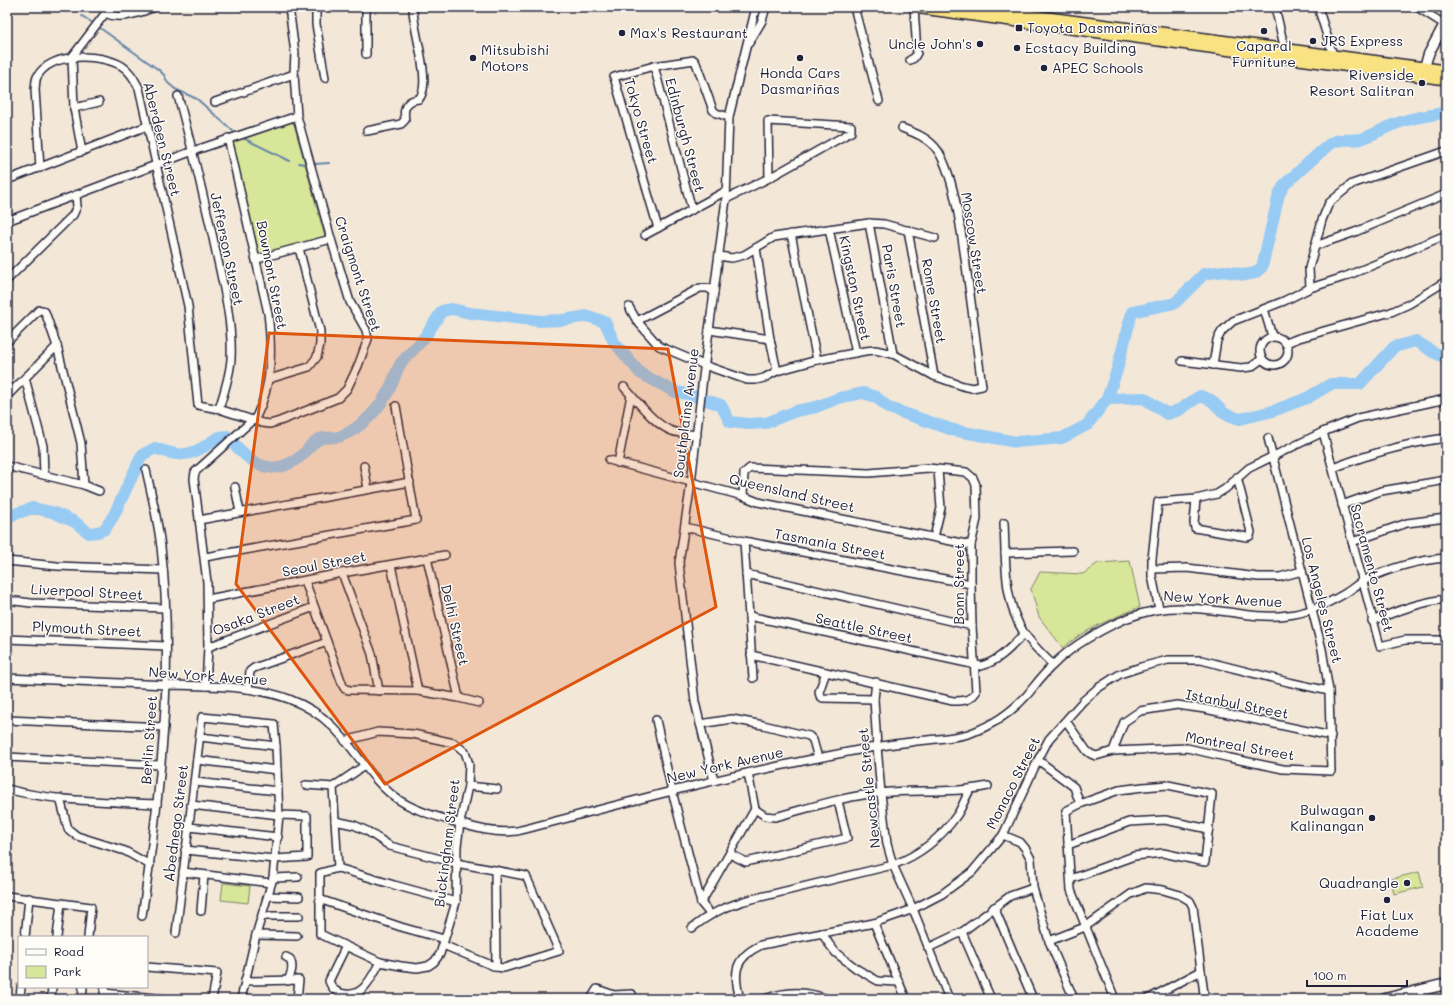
<svg xmlns="http://www.w3.org/2000/svg" width="1453" height="1006" font-family="Mali,sans-serif">
<style>
.green{fill:#d8e699;stroke:#7d846a}
.lines{fill:none;stroke-linecap:round;stroke-linejoin:round}
.stream{stroke:#6887aa;stroke-width:2}
.river{stroke:#97cbf4;stroke-width:12}
.minor-casing{stroke:#22223b;stroke-width:10}
.tertiary-casing{stroke:#22223b;stroke-width:12}
.secondary-casing{stroke:#22223b;stroke-width:13}
.trunk-casing{stroke:#22223b;stroke-width:14}
.minor{stroke:#fdfcf7;stroke-width:7}
.tertiary{stroke:#fdfcf7;stroke-width:9}
.secondary{stroke:#fdfcf7;stroke-width:10}
.trunk{stroke:#f8e281;stroke-width:11}
.marked{fill:#de560e;fill-opacity:0.2;stroke:#de560e;stroke-width:3;stroke-linejoin:round}
.poi-dot{fill:#22223b;stroke:#fdfcf7;stroke-width:1.5}
.labels{text-anchor:middle;stroke-width:3;stroke-linejoin:round;paint-order:stroke}
.poi-label{font-size:14px;fill:#22223b;stroke:#fdfcf7;text-anchor:start}
.street-label{font-size:14px;fill:#22223b;stroke:#fdfcf7}
</style>
<rect width="100%" height="100%" fill="#f3e7d8"/>
<filter id="ink" filterUnits="userSpaceOnUse"><feTurbulence type="fractalNoise" baseFrequency=".025" numOctaves="2"/><feDisplacementMap in="SourceGraphic" scale="8" xChannelSelector="R" yChannelSelector="G"/><feConvolveMatrix kernelMatrix="1 2 1 2 8 2 1 2 1" color-interpolation-filters="sRGB"/></filter>
<g filter="url(#ink)">
<g class="green">
<polygon points="290,122 294,124 325,237 259,255 233,142"/>
<path d="M1130 561 1140 607C1115 617 1083 630 1063 648L1039 617 1031 589 1040 572 1083 574 1098 563Z"/>
<polygon points="1419,872 1423,887 1394,894 1391,879"/>
<polygon points="223,883 250,886 248,903 221,900"/>
</g>
<g class="lines">
<g class="stream">
<polyline points="82,16 93,23"/>
<polyline points="100,28 159,70 164,75 168,83 175,89 197,99 233,131"/>
<polyline points="243,138 290,161"/>
<polyline points="299,163 305,164"/>
<polyline points="315,164 329,163"/>
</g>
<g class="river">
<polyline points="1107,399 1144,398 1167,414 1179,410 1200,396 1211,400 1225,414 1240,419 1273,411 1307,398 1331,384 1360,384 1394,347 1416,341 1433,352 1446,358"/>
<path d="M7 514 12 515 33 508 52 512 75 522 89 533 98 532 105 529 114 515 142 455 155 448C177 456 187 458 207 445 214 440 218 436 227 436 248 460 268 481 300 457 308 451 311 442 320 439 327 436 335 439 341 436 362 428 380 408 390 388 394 380 396 371 401 363 408 354 417 347 423 339 430 330 436 320 442 311L452 309 470 313 541 321 563 320 588 316 605 322 614 342 640 373 675 392 688 394 721 405 730 422 748 424 766 423 796 411 816 407 839 398 863 393 876 397 889 408 953 430 1016 442 1062 438 1087 425 1107 399 1117 370 1132 312 1175 303 1204 274 1224 271 1245 275 1255 273 1262 267 1279 194 1285 184 1326 147C1340 135 1346 142 1361 139 1374 135 1385 127 1398 123 1413 117 1430 116 1446 112"/>
</g>
<defs>
<g id="minor">
<polyline points="316,7 316,24 325,78"/>
<polyline points="366,7 366,54"/>
<polyline points="854,7 879,101"/>
<polyline points="1275,7 1284,46 1284,52"/>
<polyline points="1318,7 1332,52 1332,59"/>
<polyline points="1417,7 1444,24"/>
<path d="M105 13C122 21 139 12 156 7"/>
<polyline points="749,43 762,21 766,7"/>
<polyline points="910,60 914,58 917,53 914,7"/>
<polyline points="654,66 692,210"/>
<path d="M178 96C191 143 202 190 213 238 221 277 233 318 231 359 230 376 224 392 219 409"/>
<polyline points="215,102 294,74"/>
<polyline points="74,108 99,102"/>
<path d="M367 131 401 124 405 120C403 108 406 100 419 99 433 83 412 29 413 7"/>
<polyline points="82,152 74,108 72,57 110,7"/>
<path d="M40 168 35 89C36 85 35 81 37 77 50 52 100 53 122 66 130 71 134 79 139 88L188 306 198 405 219 409 262 423 270 424 280 421 338 398 347 389 358 366 368 339 366 330 350 302 331 239 297 116 294 74 295 53 289 7"/>
<polyline points="7,180 147,126"/>
<polyline points="726,199 769,178 851,132 851,126 768,121 769,178"/>
<polyline points="7,221 193,151 297,116"/>
<polyline points="869,223 893,354"/>
<polyline points="658,228 614,77 654,66 694,60 696,63 713,110 716,113 729,117"/>
<polyline points="829,229 856,353"/>
<polyline points="908,230 934,376"/>
<polyline points="791,234 817,360"/>
<polyline points="645,235 726,191"/>
<polyline points="1315,246 1322,220 1329,203 1352,184 1446,151"/>
<polyline points="756,248 770,339 777,371"/>
<polyline points="719,256 732,258 744,255 774,237 869,223 884,224 935,238"/>
<polyline points="257,259 331,239"/>
<polyline points="7,280 73,215 77,206 76,195"/>
<polyline points="1310,288 1309,268 1315,246 1355,232 1446,194"/>
<path d="M629 307 637 321 659 346 704 365 747 380H756L764 378 777 371 817 360 865 351 875 350 893 354 934 376 963 386 972 388 982 386C977 350 973 315 968 280 963 247 956 172 935 147 926 137 915 133 902 128"/>
<polyline points="1264,309 1272,336"/>
<polyline points="637,321 700,288 708,288 714,292"/>
<polyline points="709,330 770,339"/>
<circle cx="1274" cy="351" r="14"/>
<polyline points="7,342 39,310 42,310 45,312 57,346 81,443 84,485"/>
<polyline points="1286,343 1299,338 1391,312 1409,304 1446,281"/>
<polyline points="1182,361 1241,368 1251,367 1262,359"/>
<polyline points="1213,365 1217,340 1222,331 1233,321 1284,301 1310,288 1344,277 1446,235"/>
<polyline points="25,378 43,446 44,475"/>
<polyline points="269,379 309,367 317,357 320,344 320,331 299,248"/>
<path d="M624 387C637 401 655 425 672 431 680 434 689 434 697 435"/>
<polyline points="7,396 57,346"/>
<polyline points="1323,432 1380,646 1405,640 1446,640"/>
<polyline points="609,460 743,496 758,502 971,545"/>
<polyline points="618,463 631,395"/>
<polyline points="7,466 84,485 99,491"/>
<polyline points="364,466 368,489"/>
<path d="M1333 468C1369 454 1407 443 1446 438"/>
<polyline points="235,487 240,512"/>
<path d="M743 496 744 473 750 468 869 473 928 468 966 472 973 478 976 485 977 519 971 545V584L972 626 976 692C970 701 963 701 953 701L751 655"/>
<polyline points="1196,499 1194,523 1195,528 1247,537 1250,536 1251,532 1237,477"/>
<polyline points="1342,505 1381,491 1446,480"/>
<polyline points="199,520 410,482"/>
<path d="M1004 523C1006 560 1003 601 1024 633 1032 645 1043 655 1053 665"/>
<polyline points="685,527 744,541 971,584"/>
<polyline points="934,537 941,508 938,470"/>
<polyline points="744,541 753,678"/>
<polyline points="1352,542 1407,523 1446,518"/>
<polyline points="1005,553 1073,551"/>
<polyline points="205,557 416,520 396,406"/>
<polyline points="427,558 459,698"/>
<polyline points="7,561 57,566 163,570"/>
<polyline points="391,565 418,691"/>
<polyline points="1152,569 1187,568 1258,577 1280,577 1302,571"/>
<polyline points="342,573 372,654 379,691"/>
<polyline points="746,574 972,626"/>
<polyline points="305,581 343,686 345,689 350,690 418,691 459,698 479,703"/>
<polyline points="208,599 342,573 445,555"/>
<polyline points="7,600 31,603 165,608"/>
<polyline points="1159,609 1152,576 1152,559 1158,502 1196,499 1217,494 1225,489 1249,468 1323,432 1358,418 1446,399"/>
<path d="M749 616 981 666C999 661 1011 647 1024 634"/>
<path d="M1372 621C1397 611 1420 602 1446 599"/>
<polyline points="7,639 166,646"/>
<polyline points="208,647 314,607"/>
<polyline points="826,672 819,692 820,696 823,698 874,699"/>
<path d="M7 678C60 680 114 683 167 685 207 686 251 685 289 699 305 705 320 714 332 726 355 748 370 779 396 798 413 810 435 816 455 822 475 828 495 834 517 831 618 805 720 777 823 757 852 751 881 745 911 742 929 739 954 739 971 733 993 725 1012 712 1028 694 1036 684 1044 673 1054 664 1071 647 1090 636 1112 625 1154 604 1184 606 1228 612 1248 615 1268 618 1288 615 1308 613 1327 604 1344 594 1351 590 1357 584 1365 580 1390 568 1418 560 1446 558"/>
<polyline points="876,682 874,699 877,746 881,793 887,844 893,865 913,909 949,999"/>
<path d="M206 686 208 647 207 582 194 479 195 472 256 417C273 384 272 348 268 313L228 138"/>
<polyline points="248,689 250,671 254,668 327,642"/>
<polyline points="7,720 164,727"/>
<polyline points="656,720 672,791 701,903 710,914"/>
<polyline points="1066,721 1087,751 1091,754 1096,756 1113,751 1187,748 1230,758 1283,769 1331,771 1329,691 1322,649 1268,438"/>
<polyline points="700,724 732,719 763,725 809,736 813,740 818,758"/>
<polyline points="200,737 276,746"/>
<polyline points="1113,751 1124,722 1140,711 1177,705 1205,709 1331,736"/>
<polyline points="7,757 160,765"/>
<polyline points="197,760 277,770"/>
<polyline points="1038,760 1074,787 1080,804"/>
<path d="M748 773 755 809 765 816 775 817C809 808 844 796 879 793 916 789 952 794 988 786"/>
<polyline points="714,781 695,702 679,563 691,483 703,377 726,199 729,117 756,7"/>
<polyline points="195,782 278,791"/>
<polyline points="306,785 333,787"/>
<polyline points="468,786 497,789"/>
<path d="M7 789C55 802 107 801 157 804"/>
<polyline points="60,798 68,829 77,836 125,851 150,865"/>
<polyline points="335,821 354,825 367,831 390,846 456,863 526,876 559,951 504,968 496,967 443,945"/>
<polyline points="189,827 278,837"/>
<polyline points="1003,835 1020,842 1025,848 1031,859 1033,888 1049,941 1074,999"/>
<polyline points="1068,845 1129,822 1165,820 1209,829"/>
<polyline points="185,850 275,859 307,857 307,816 279,815 191,805"/>
<polyline points="730,854 746,862 847,838 838,801"/>
<polyline points="338,868 320,873 320,934 380,962 401,966 417,968 428,966 434,962 440,954 456,902 457,846 460,823 468,786 469,764 465,752 454,743 413,734 378,732 345,741"/>
<polyline points="338,868 394,885 456,902"/>
<polyline points="338,868 333,787 364,766"/>
<polyline points="495,870 496,967"/>
<polyline points="183,872 271,883"/>
<polyline points="273,878 298,877"/>
<polyline points="1071,879 1134,856 1163,853 1205,862 1212,794 1168,785 1143,787 1119,790 1080,804 1066,811 1071,890 1115,999"/>
<polyline points="7,896 91,907 88,937"/>
<polyline points="268,896 299,897"/>
<polyline points="319,899 401,927 444,939"/>
<polyline points="701,903 755,809"/>
<polyline points="994,907 1033,999"/>
<polyline points="201,911 204,875"/>
<path d="M142 916C160 796 175 668 161 547 158 521 152 496 146 470"/>
<polyline points="263,916 299,916"/>
<polyline points="874,923 906,999"/>
<path d="M692 928C710 914 722 908 744 901L893 865C919 855 941 838 957 815 962 808 965 798 970 790"/>
<polyline points="962,932 991,999"/>
<polyline points="176,933 202,717 274,724 276,746 279,815 273,878 256,935 241,999"/>
<polyline points="822,933 829,944 836,953 857,969 878,981 898,982"/>
<polyline points="256,935 297,936"/>
<polyline points="25,937 29,898"/>
<polyline points="57,937 61,903"/>
<polyline points="1049,941 1085,927 1131,894 1146,888 1163,890 1180,895 1190,901 1193,907 1204,994 1202,999"/>
<path d="M346 946 329 981C332 989 336 993 345 994 364 997 372 976 380 962"/>
<polyline points="928,948 962,932 1010,896 1033,888"/>
<path d="M286 957 290 959C294 967 291 973 288 981"/>
<polyline points="147,967 217,973 212,999"/>
<polyline points="245,981 299,980 297,999"/>
<polyline points="104,993 166,999"/>
<polyline points="20,999 21,987"/>
<polyline points="51,999 52,987"/>
<polyline points="82,999 83,987"/>
<polyline points="104,999 105,987"/>
<polyline points="591,999 597,989 614,995 632,994 634,999"/>
<path d="M740 999C733 973 734 958 761 945L874 923 897 915 913 909 942 894 972 872 1003 835 1038 760 1049 739 1083 701 1098 688 1120 674 1141 667 1168 660H1201L1288 682 1329 691"/>
<path d="M765 999C785 991 807 991 827 999"/>
<polyline points="1148,999 1201,971"/>
</g>
<polyline id="tertiary" points="1424,68 1429,53 1446,21"/>
<polyline id="secondary" points="1385,999 1446,984"/>
<g id="trunk">
<polyline points="915,7 1446,79"/>
<polyline points="978,7 1033,16 1446,71"/>
</g>
</defs>
<use href="#minor" class="minor-casing"/>
<use href="#tertiary" class="tertiary-casing"/>
<use href="#secondary" class="secondary-casing"/>
<use href="#trunk" class="trunk-casing"/>
<use href="#minor" class="minor"/>
<use href="#tertiary" class="tertiary"/>
<use href="#secondary" class="secondary"/>
<use href="#trunk" class="trunk"/>
</g>
</g>
<path class="marked" d="M269 333 668 349 716 607 385 784 236 584Z"/>
<g class="poi-dot">
<rect x="1015" y="24" width="8" height="8" rx="2"/>
<circle cx="1264" cy="31" r="4"/>
<circle cx="622" cy="33" r="4"/>
<circle cx="1313" cy="41" r="4"/>
<circle cx="980" cy="44" r="4"/>
<circle cx="1017" cy="48" r="4"/>
<circle cx="473" cy="58" r="4"/>
<circle cx="800" cy="58" r="4"/>
<circle cx="1044" cy="68" r="4"/>
<circle cx="1422" cy="83" r="4"/>
<circle cx="1372" cy="818" r="4"/>
<circle cx="1407" cy="883" r="4"/>
<circle cx="1387" cy="900" r="4"/>
</g>
<g class="labels">
<g class="poi-label">
<text x="1027" y="33">Toyota Dasmariñas</text>
<text x="630" y="38">Max's Restaurant</text>
<text x="1321" y="46">JRS Express</text>
<text x="972" y="49" text-anchor="end">Uncle John's</text>
<text x="1264" y="51" text-anchor="middle">Caparal<tspan x="1264" dy="16">Furniture</tspan></text>
<text x="1025" y="53">Ecstacy Building</text>
<text x="481" y="55">Mitsubishi<tspan x="481" dy="16">Motors</tspan></text>
<text x="1052" y="73">APEC Schools</text>
<text x="800" y="78" text-anchor="middle">Honda Cars<tspan x="800" dy="16">Dasmariñas</tspan></text>
<text x="1414" y="80" text-anchor="end">Riverside<tspan x="1414" dy="16">Resort Salitran</tspan></text>
<text x="1364" y="815" text-anchor="end">Bulwagan<tspan x="1364" dy="16">Kalinangan</tspan></text>
<text x="1399" y="888" text-anchor="end">Quadrangle</text>
<text x="1387" y="920" text-anchor="middle">Fiat Lux<tspan x="1387" dy="16">Academe</tspan></text>
</g>
<g class="street-label">
<text transform="translate(641 121) rotate(74)" y="5">Tokyo Street</text>
<text transform="translate(685 135) rotate(75)" y="5">Edinburgh Street</text>
<text transform="translate(162 139) rotate(76)" y="5">Aberdeen Street</text>
<text transform="translate(974 243) rotate(81)" y="5">Moscow Street</text>
<text transform="translate(227 249) rotate(78)" y="5">Jefferson Street</text>
<text transform="translate(358 274) rotate(72)" y="5">Craigmont Street</text>
<text transform="translate(272 275) rotate(79)" y="5">Bowmont Street</text>
<text transform="translate(894 286) rotate(80)" y="5">Paris Street</text>
<text transform="translate(855 288) rotate(78)" y="5">Kingston Street</text>
<text transform="translate(934 301) rotate(80)" y="5">Rome Street</text>
<text transform="translate(686 413) rotate(-83)" y="5">Southplains Avenue</text>
<text transform="translate(792 493) rotate(13)" y="5">Queensland Street</text>
<text transform="translate(830 544) rotate(11)" y="5">Tasmania Street</text>
<text transform="translate(324 564) rotate(-11)" y="5">Seoul Street</text>
<text transform="translate(1372 568) rotate(75)" y="5">Sacramento Street</text>
<text transform="translate(959 584) rotate(-90)" y="5">Bonn Street</text>
<text transform="translate(87 592) rotate(3)" y="5">Liverpool Street</text>
<text transform="translate(1223 599) rotate(3)" y="5">New York Avenue</text>
<text transform="translate(1322 600) rotate(76)" y="5">Los Angeles Street</text>
<text transform="translate(256 615) rotate(-21)" y="5">Osaka Street</text>
<text transform="translate(455 625) rotate(77)" y="5">Delhi Street</text>
<text transform="translate(864 628) rotate(12)" y="5">Seattle Street</text>
<text transform="translate(87 629) rotate(3)" y="5">Plymouth Street</text>
<text transform="translate(208 676) rotate(4)" y="5">New York Avenue</text>
<text transform="translate(1237 704) rotate(11)" y="5">Istanbul Street</text>
<text transform="translate(149 740) rotate(-86)" y="5">Berlin Street</text>
<text transform="translate(1240 746) rotate(10)" y="5">Montreal Street</text>
<text transform="translate(725 765) rotate(-13)" y="5">New York Avenue</text>
<text transform="translate(1013 783) rotate(-63)" y="5">Monaco Street</text>
<text transform="translate(869 788) rotate(-96)" y="5">Newcastle Street</text>
<text transform="translate(176 823) rotate(-83)" y="5">Abednego Street</text>
<text transform="translate(447 843) rotate(-83)" y="5">Buckingham Street</text>
</g>
</g>
<rect width="1453" height="1006" fill="none" stroke="#fdfcf7" stroke-width="24"/>
<rect x="12" y="12" width="1429" height="982" fill="none" stroke="#22223b" stroke-width="1.5" filter="url(#ink)"/>
<rect x="18" y="936" width="130" height="52" fill="#fdfcf7" stroke="#a5a5ac"/>
<rect x="26" y="949" width="20" height="6" fill="#fdfcf7" stroke="#a5a5ac"/>
<text x="54" y="956" font-size="12" fill="#22223b">Road</text>
<rect x="26" y="966" width="20" height="12" fill="#d8e699" stroke="#a5a5ac"/>
<text x="54" y="976" font-size="12" fill="#22223b">Park</text>
<path d="M1307 980v6h100v-6" fill="none" stroke="#22223b" stroke-width="2"/>
<text x="1313" y="980" font-size="12" fill="#22223b" stroke="#fdfcf7" stroke-width="3" paint-order="stroke">100 m</text>
</svg>
